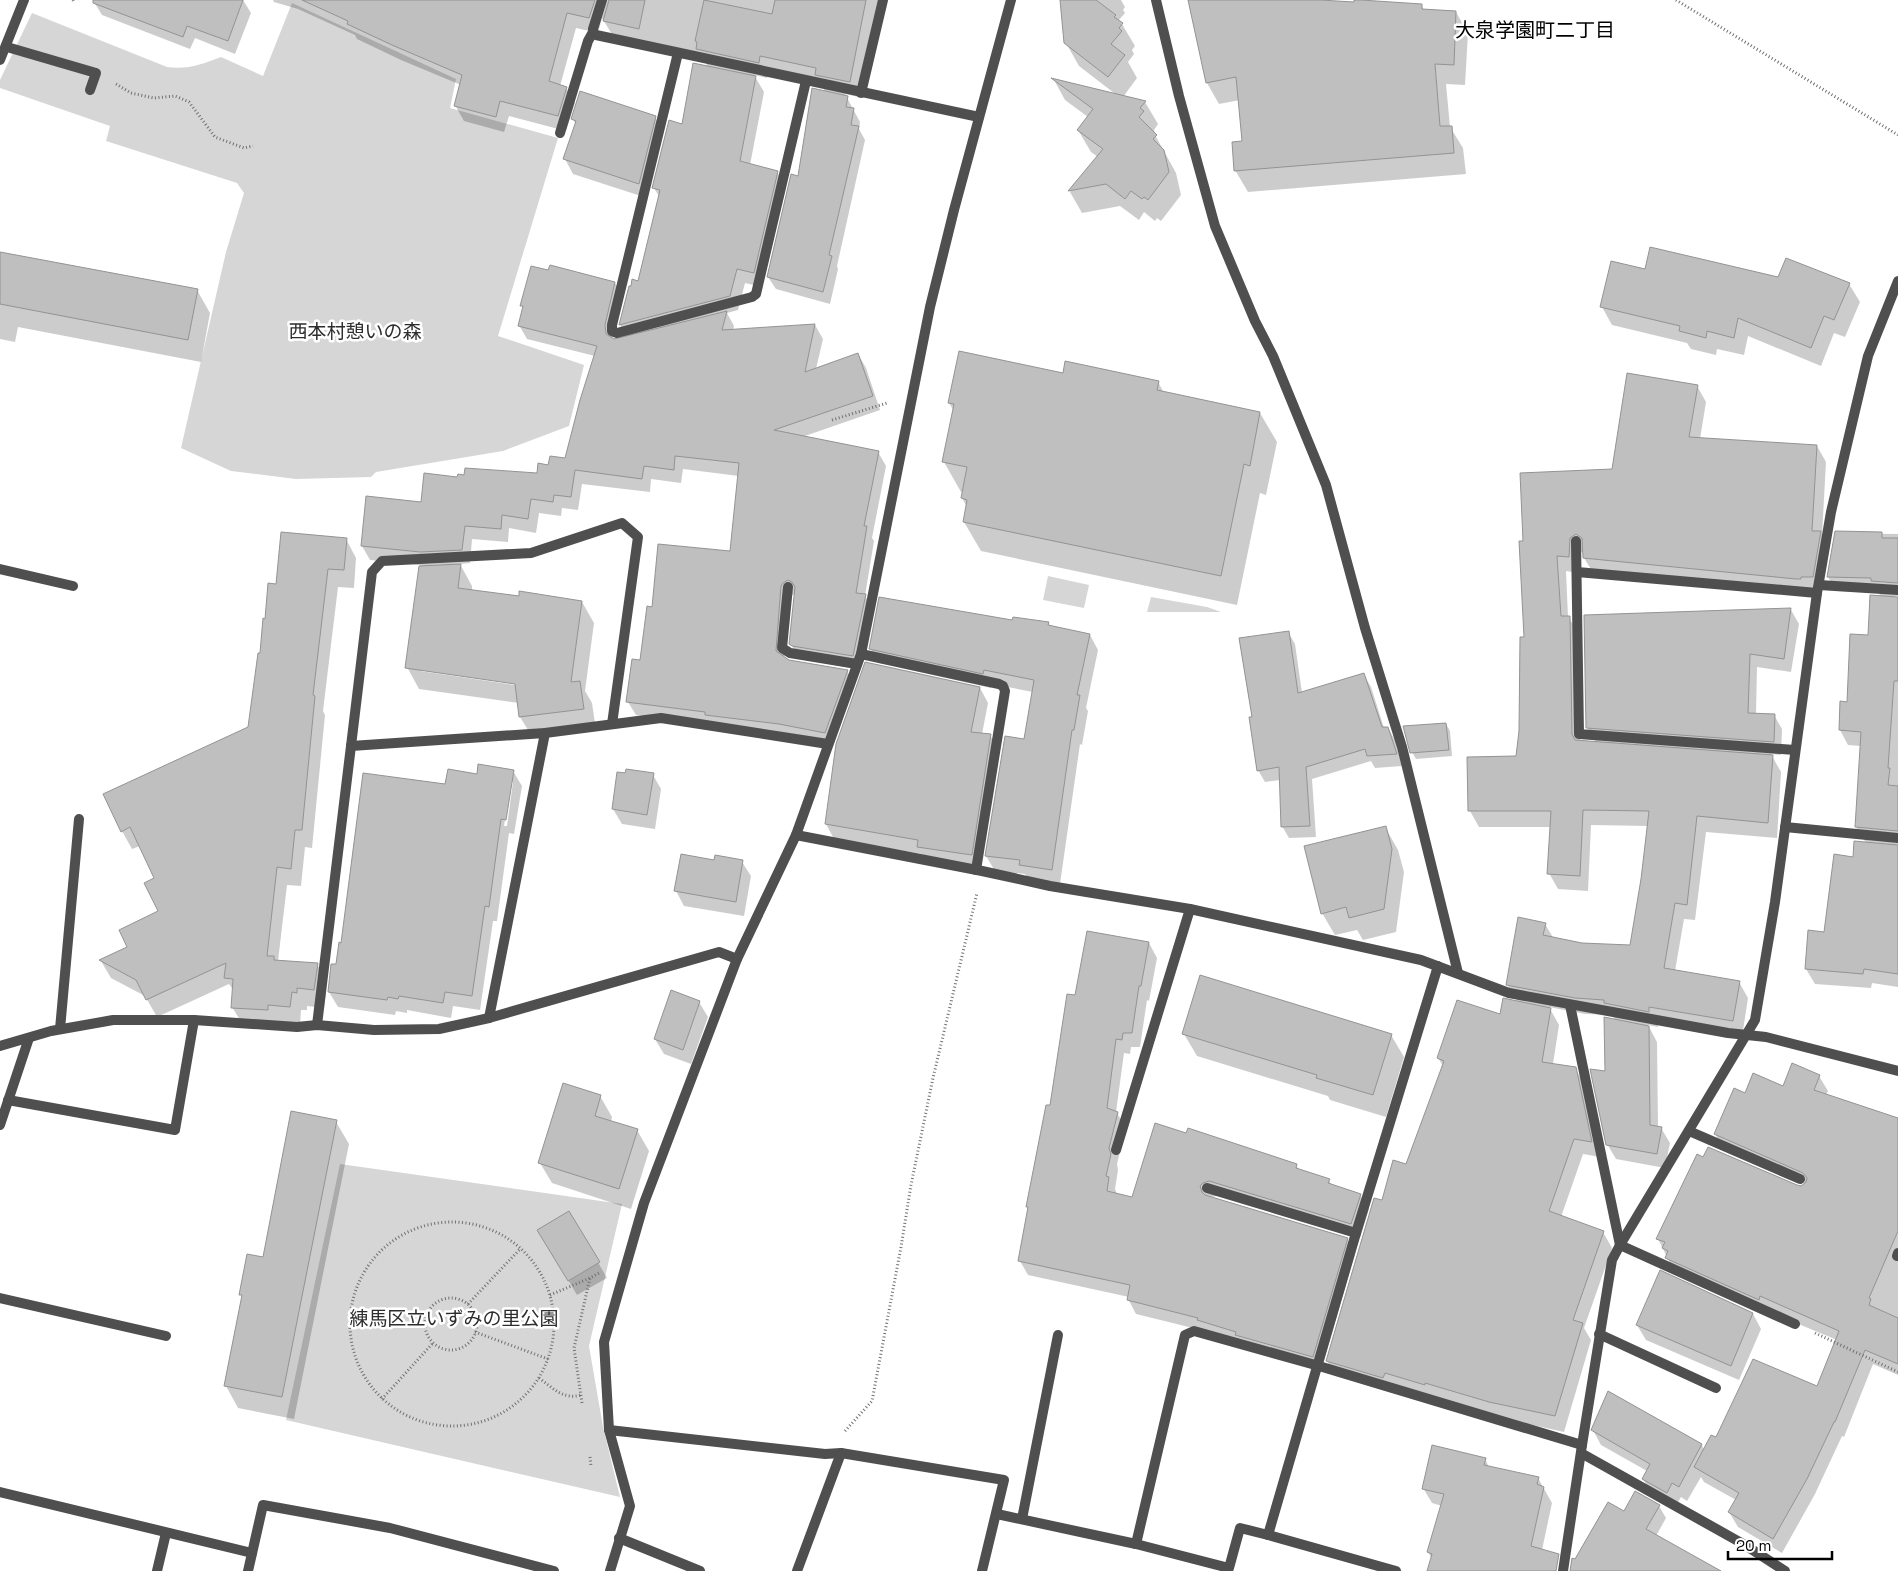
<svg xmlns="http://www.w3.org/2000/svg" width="1898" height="1571" font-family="'Space Grotesk','Noto Sans JP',sans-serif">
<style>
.green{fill:#d6d6d6}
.shadow{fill:#0003;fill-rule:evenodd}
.building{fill:#bfbfbf;stroke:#939393}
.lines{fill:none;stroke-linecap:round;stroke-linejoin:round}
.path{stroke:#717171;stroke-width:3;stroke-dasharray:1 2.5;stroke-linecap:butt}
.lane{stroke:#4f4f4f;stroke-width:10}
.street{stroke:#4f4f4f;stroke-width:10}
.labels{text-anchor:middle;stroke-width:5;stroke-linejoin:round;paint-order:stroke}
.park-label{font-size:19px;fill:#2d2d2d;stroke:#fff}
.neighbourhood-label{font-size:20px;fill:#000;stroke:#fff}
</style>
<rect width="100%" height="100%" fill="#fff"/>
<g class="green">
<path d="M292 3 456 79 450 108 558 138 498 336 584 365 569 426 503 451 376 472 371 477 296 479 231 471 181 448 226 252 244 193 237 183 106 141 110 126 0 88V80L32 13 167 67C187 70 203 64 221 57L263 76Z"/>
<polygon points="1048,576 1089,585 1084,608 1043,600"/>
<polygon points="1151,597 1207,607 1221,612 1147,612"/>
<polygon points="340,1164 622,1204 589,1346 603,1427 620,1497 286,1420"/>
</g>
<g class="shadow">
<polygon points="95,0 243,0 251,13 235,54 195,38 190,49 102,15 94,2"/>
<path d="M273 0H881L876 23 873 22 859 97 845 94 860 122 859 129 865 140 837 266 838 269 830 304 776 289 768 277 826 93 820 82 768 71 767 78 754 75 764 92 750 165 777 172 786 187 762 287 745 283 738 310 727 313 734 326 733 330 815 325 823 339 816 369 858 354 866 368 880 410 802 437 878 452 886 466 872 538 874 541 865 596 873 609 860 670 799 658 791 644 795 594 790 596 788 601 784 658 788 661 847 671 855 684 833 746 712 725 636 715 628 702 641 662 653 608 731 552 739 476 683 469 681 483 651 479 650 492 582 484 578 510 562 508 561 516 539 513 536 533 509 528 508 542 472 539 470 563 460 564 472 586V591L520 598 582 602 594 623 585 691 592 703 596 730 533 738 520 717 519 703 419 689 407 667 420 565 370 560 362 546 367 497 423 503 458 478 538 475 549 466 566 460 595 356 527 339 519 325 524 309 522 306 615 283 623 297 612 340 627 337 620 325 630 287 639 282 660 198 654 188 683 126 708 67 701 55 613 36 602 18 598 33 576 28 560 86 566 88 575 103 566 131 509 116 504 132 464 121 455 105 461 85 401 60 357 39 355 35 298 9 274 2ZM420 668 522 684 521 686 420 671Z"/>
<polygon points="1061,0 1121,0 1125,7 1123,10 1125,13 1118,21 1122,24 1135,46 1132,50 1134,54 1128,62 1137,78 1123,97 1145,102 1158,124 1154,130 1155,135 1176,173 1181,195 1161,221 1157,218 1155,221 1144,212 1139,220 1120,206 1082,213 1070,192 1098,157 1091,152 1078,130 1088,117 1065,100 1054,80 1118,96 1079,66 1066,43"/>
<polygon points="1189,0 1300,0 1421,5 1424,10 1456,12 1468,33 1465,85 1446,84 1450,127 1463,148 1466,174 1248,192 1235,170 1244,142 1240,100 1219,104 1207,83"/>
<polygon points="655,117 663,132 647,198 573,174 565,159 576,125 573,119"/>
<polygon points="0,254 197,290 210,313 201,362 18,327 15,342 0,339"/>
<polygon points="1646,270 1849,284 1860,302 1845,337 1834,333 1821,366 1748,336 1744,355 1717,349 1716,355 1691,349 1687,343 1612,325 1602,307"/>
<polygon points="1064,374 1158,382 1164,393 1260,413 1277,442 1266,495 1260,493 1237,605 981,551 964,522 967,507 962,498 963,492 961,492 944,462 954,411 949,403"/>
<polygon points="1697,386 1706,402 1700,439 1817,446 1826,462 1822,535 1829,548 1821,592 1594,574 1584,558 1584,551 1578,554 1578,573 1566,571 1568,617 1579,633 1580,741 1596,742 1587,727 1791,610 1799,624 1791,672 1757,667 1756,714 1774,715 1782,729 1781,755 1771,754 1781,772 1777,838 1706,832 1695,920 1684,919 1675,971 1739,982 1748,998 1742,1037 1658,1023 1658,1027 1648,1025 1657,1042 1658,1127 1661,1128 1670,1143 1665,1168 1616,1159 1607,1144 1607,1072 1616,1021 1612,1015 1585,1014 1549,1007 1559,1025 1553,1064 1575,1068 1584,1084 1600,1157 1583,1154 1561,1217 1603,1232 1612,1248 1584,1328 1591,1340 1564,1432 1392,1393 1336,1376 1327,1361 1383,1202 1407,1165 1443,1066 1438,1058 1501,1016 1518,1002 1507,984 1545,924 1554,939 1582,944 1631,947 1642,880 1649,826 1591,825 1588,891 1558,889 1549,873 1551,827 1479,827 1470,811 1517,758 1521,731 1525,638 1524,543 1613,470"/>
<polygon points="1836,533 1898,534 1898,596 1895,596 1898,602 1898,987 1872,983 1871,988 1815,984 1806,969 1826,933 1854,858 1866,843 1856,827 1861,746 1848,745 1840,730 1881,597 1878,592 1836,591 1828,577"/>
<polygon points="346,539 356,558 354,588 338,587 323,711 325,715 312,848 305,847 301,886 287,885 278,961 317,964 327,982 324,1008 307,1006 307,1010 301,1010 300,1025 243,1025 232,1007 234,991 229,984 157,1017 145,996 111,978 101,961 129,948 160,912 155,879 140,846 132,849 122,831 249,728 266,620 277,585"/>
<polygon points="1014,622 1048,623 1050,626 1090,635 1098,650 1086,708 1088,711 1082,745 1080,744 1060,884 1029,880 1025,874 995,871 986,856 1025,740 1033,692 992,684 991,688 879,663 870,648"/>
<polygon points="1288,632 1295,644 1302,693 1364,675 1371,687 1384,728 1388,728 1395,740 1402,766 1375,768 1371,761 1312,779 1316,837 1289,838 1282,826 1280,780 1265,782 1258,770 1253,718"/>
<polygon points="980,688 988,703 982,734 990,735 999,750 980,869 927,861 922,854 834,839 826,824"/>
<polygon points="1446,724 1450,731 1452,756 1416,759 1412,752"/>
<path d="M513 771 522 786 514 834 509 833 497 921H493L480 1010 453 1006 451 1018 407 1010V1013L396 1011 395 1015 338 1007 329 992 342 944 447 786 478 775ZM511 782H513L507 826H504Z"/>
<polygon points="626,774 653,775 661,789 655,829 622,824 613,809"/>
<polygon points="1385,827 1398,850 1404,872 1396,932 1363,940 1357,930 1335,935 1322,913"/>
<polygon points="715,862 742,862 751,876 744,916 684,906 676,891"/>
<polygon points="1149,943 1157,958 1149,1001 1147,1000 1140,1047 1131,1047 1130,1054 1124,1053 1116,1112 1126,1127 1117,1164 1118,1170 1115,1189 1117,1194 1133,1198 1156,1125 1296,1165 1299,1170 1329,1180 1332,1186 1360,1195 1369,1209 1360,1238 1218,1196 1210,1197 1347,1239 1355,1253 1321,1371 1205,1331 1136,1314 1128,1299 1129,1297 1028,1275 1020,1261 1029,1209 1028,1206 1076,996"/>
<polygon points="699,1002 708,1017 691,1064 664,1054 655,1039"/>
<polygon points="1184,1034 1391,1035 1404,1057 1386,1117 1330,1100 1328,1096 1197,1056"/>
<polygon points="1819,1076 1828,1091 1826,1095 1898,1119 1898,1375 1873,1364 1844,1437 1842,1436 1815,1494 1782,1553 1738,1527 1729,1512 1736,1500 1704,1482 1701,1477 1687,1501 1681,1497 1675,1507 1652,1494 1643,1479 1647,1471 1601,1445 1593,1430 1702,1445 1704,1450 1817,1387 1837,1340 1675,1273 1658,1239 1805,1184 1724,1149 1715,1134 1745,1094 1784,1088"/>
<polygon points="600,1096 612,1117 611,1122 637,1130 649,1151 631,1209 552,1183 540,1163"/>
<polygon points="336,1122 349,1144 294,1419 238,1408 226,1386 243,1298 241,1294 264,1258"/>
<polygon points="569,1212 607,1278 577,1295 539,1230"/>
<polygon points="1753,1314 1761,1329 1739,1380 1646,1340 1637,1325"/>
<polygon points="1485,1459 1489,1467 1538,1478 1552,1503 1542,1550 1548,1552 1557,1567 1556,1571 1431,1571 1432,1559 1428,1552 1442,1506 1432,1503 1423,1488"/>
<polygon points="1659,1506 1666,1518 1656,1536 1719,1571 1571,1571 1624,1512"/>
</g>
<g class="building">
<polygon points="93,0 243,0 228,41 187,26 183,37 93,3"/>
<polygon points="302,0 595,0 589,18 567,13 549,81 567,87 558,116 500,101 496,117 454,106 462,75 392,45 347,24 348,21"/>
<polygon points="609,0 645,0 639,29 603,21"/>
<polygon points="704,0 772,14 775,0 866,0 850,82 815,75 816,68 760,56 759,63 696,49 697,42 695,41"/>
<polygon points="1060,0 1096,0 1116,15 1114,17 1123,23 1119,28 1122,31 1111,44 1125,55 1108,77 1064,43"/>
<polygon points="1188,0 1320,0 1354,2 1354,0 1361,0 1422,4 1422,9 1456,11 1454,65 1435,64 1440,126 1452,126 1454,153 1234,171 1232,142 1242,141 1236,77 1206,83"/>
<polygon points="693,63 756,76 740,161 778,171 754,273 737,269 730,296 619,325 629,286 631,286 632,279 638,281 660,190 652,188 669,120 682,124"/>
<polygon points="1051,78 1146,101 1140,108 1144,111 1139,117 1157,135 1153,139 1164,150 1169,172 1148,200 1144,197 1142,199 1131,191 1125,199 1106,184 1068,191 1103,149 1077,130 1093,109"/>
<polygon points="812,88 848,96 846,107 854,108 851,125 859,126 829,255 832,256 823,292 767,277 791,174 798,176"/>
<polygon points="580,91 656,116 639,184 563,159 576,121 571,119"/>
<polygon points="1650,247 1778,277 1786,258 1850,283 1834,320 1824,316 1811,348 1738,318 1734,338 1707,331 1706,338 1679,331 1680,326 1600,307 1611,261 1645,269"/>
<polygon points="0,252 198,289 188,340 0,304"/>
<polygon points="550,265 615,282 605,325 606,334 614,339 727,311 722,330 815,324 805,372 858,353 873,396 774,430 879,451 864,526 867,526 856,593 866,594 853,656 792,646 789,644 795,587 792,582 788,580 783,583 781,586 776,651 789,660 848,670 825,733 779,724 705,715 705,712 626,702 632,659 640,660 647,606 652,607 658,544 730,551 739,463 675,456 674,470 644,466 642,479 575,470 571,497 554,495 553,502 531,499 528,519 502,515 501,529 465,526 462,550 420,552 361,546 366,496 421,502 424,473 457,477 458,474 464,475 465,468 537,473 538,463 548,465 550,456 565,458 580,400 597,346 518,326 523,306 520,306 531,266 548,270"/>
<polygon points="959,351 1063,373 1065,361 1159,381 1157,390 1260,412 1250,466 1244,464 1221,576 963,522 967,500 961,498 967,467 942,462 954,404 948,403"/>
<polygon points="1627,373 1698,385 1689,437 1817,445 1812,531 1821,531 1813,577 1801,577 1801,579 1796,579 1583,558 1582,538 1576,534 1570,538 1569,557 1557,556 1561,616 1570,616 1572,734 1575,740 1773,755 1768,823 1697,816 1687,905 1675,903 1664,968 1740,981 1733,1021 1649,1007 1649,1012 1604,1003 1604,1000 1575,998 1506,985 1518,917 1546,923 1543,935 1582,943 1630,945 1641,879 1649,811 1583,810 1580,876 1547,874 1551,811 1468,811 1467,757 1516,756 1519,731 1520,637 1524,637 1519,541 1523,541 1520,473 1612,469"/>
<polygon points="1835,531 1882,532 1882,538 1898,538 1898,583 1871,581 1871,578 1827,577"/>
<polygon points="281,532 347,538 344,570 328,569 313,695 315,696 302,830 295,830 291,869 277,867 267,956 274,956 274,960 318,963 314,990 297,988 297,993 292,992 290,1007 268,1005 268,1010 231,1008 233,979 224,978 226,963 146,1000 136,980 99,960 127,947 119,930 158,911 144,883 154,878 130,827 121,832 103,794 248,727 258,653 260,653 263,618 265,619 268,583 276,584"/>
<polygon points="461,564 458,588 519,596 519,591 582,601 571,682 580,681 584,709 519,717 515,684 405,668 419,566"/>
<polygon points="1870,595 1898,597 1898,681 1894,681 1888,768 1890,768 1888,785 1898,786 1898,831 1855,827 1861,732 1839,730 1840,701 1847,702 1850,634 1868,635"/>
<polygon points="879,597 1012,620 1013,617 1049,622 1048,625 1090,634 1077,695 1080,695 1074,730 1072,730 1052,870 1019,865 1020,860 985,856 1005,736 1024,739 1034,680 984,670 983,674 869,649"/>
<polygon points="1791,608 1784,659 1750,654 1748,713 1775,714 1774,742 1586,728 1584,615"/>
<polygon points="1289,631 1298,693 1364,673 1382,727 1388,727 1397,754 1367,756 1365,749 1306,767 1310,826 1281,827 1279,767 1257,771 1249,717 1252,717 1239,638"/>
<polygon points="865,662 980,687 971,732 991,734 972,855 917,847 918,840 825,824 836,744"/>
<polygon points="1446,723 1449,750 1410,753 1403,726"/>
<polygon points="478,764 514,770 506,820 501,819 489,907 485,906 472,996 445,992 443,1003 399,996 398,999 388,997 387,1000 328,992 331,964 336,964 339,942 341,943 363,773 445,784 448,769 477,774"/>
<polygon points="626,769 654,773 647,815 612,809 617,772 625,773"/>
<polygon points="1386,826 1392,849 1384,909 1349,918 1346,907 1321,914 1304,846"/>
<polygon points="1854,841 1898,845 1898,974 1864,969 1863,974 1805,969 1808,930 1824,932 1834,854 1853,857"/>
<polygon points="681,854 714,860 715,855 743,860 736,902 674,891"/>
<polygon points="1087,931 1149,942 1141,986 1139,986 1132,1033 1123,1033 1122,1040 1116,1039 1107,1108 1118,1112 1109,1148 1111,1154 1106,1176 1109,1177 1107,1191 1132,1197 1155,1123 1186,1133 1188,1128 1297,1164 1296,1168 1330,1179 1328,1183 1361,1194 1351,1224 1209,1181 1203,1183 1200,1186 1202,1192 1205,1195 1348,1238 1313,1357 1235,1335 1236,1332 1197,1320 1198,1318 1127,1300 1130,1285 1018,1261 1028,1207 1026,1207 1046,1105 1050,1105 1067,994 1075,995"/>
<polygon points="1200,975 1392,1034 1373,1095 1316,1078 1317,1075 1182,1034"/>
<polygon points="671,990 700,1001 683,1050 654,1039"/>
<polygon points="1503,998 1551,1008 1542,1062 1576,1067 1592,1142 1574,1139 1549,1211 1604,1231 1573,1320 1583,1323 1555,1416 1489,1402 1425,1383 1425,1385 1385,1373 1383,1378 1326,1361 1374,1198 1382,1200 1393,1160 1406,1164 1444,1061 1437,1058 1457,1000 1500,1014"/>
<polygon points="1604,1017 1649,1026 1650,1125 1662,1127 1657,1154 1606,1145 1590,1069 1605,1071"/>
<polygon points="1792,1063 1820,1075 1814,1090 1898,1118 1898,1231 1869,1298 1871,1299 1869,1305 1898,1318 1898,1364 1865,1350 1835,1422 1834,1422 1807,1479 1773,1539 1728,1512 1739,1493 1694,1467 1711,1435 1716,1437 1753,1359 1817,1386 1839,1331 1760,1296 1759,1300 1665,1258 1668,1251 1662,1248 1665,1242 1656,1239 1697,1154 1703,1157 1708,1147 1797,1185 1801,1186 1806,1182 1807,1178 1803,1173 1714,1134 1734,1088 1745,1093 1753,1073 1783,1086"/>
<polygon points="563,1083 601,1095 595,1116 638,1129 619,1189 538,1163"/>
<polygon points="291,1111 337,1120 282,1397 224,1386 242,1295 239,1295 247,1254 263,1257"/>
<polygon points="569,1211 600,1262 568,1281 537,1230"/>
<polygon points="1660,1270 1753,1313 1731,1366 1636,1325"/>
<polygon points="1608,1391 1702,1444 1679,1487 1672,1483 1667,1493 1642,1479 1650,1464 1591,1430"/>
<polygon points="1432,1445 1486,1458 1484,1465 1539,1477 1537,1484 1544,1487 1531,1546 1559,1554 1556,1571 1427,1571 1432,1554 1427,1552 1444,1494 1422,1489"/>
<polygon points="1635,1491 1660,1505 1646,1529 1721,1571 1570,1571 1572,1558 1575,1559 1608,1502 1624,1511"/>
</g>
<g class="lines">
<g class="path">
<polyline points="73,0 74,2"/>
<polyline points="1676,0 1898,135"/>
<polyline points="116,84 131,93 154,98 175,96 189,102 215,137 244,148 253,146"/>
<polyline points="832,420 887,403"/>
<circle cx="452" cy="1324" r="102"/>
<polyline points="550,1295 590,1278"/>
<circle cx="451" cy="1324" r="26"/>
<polyline points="468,1304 521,1248"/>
<polyline points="475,1332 548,1359"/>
<polyline points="1815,1333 1898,1372"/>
<path d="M539 1378C553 1388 563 1400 581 1395"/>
<polyline points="382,1399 433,1343"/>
<polyline points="582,1403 574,1348 590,1278 599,1273"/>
<polyline points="845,1431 872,1401 901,1247 911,1185 933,1078 977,893"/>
<polyline points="590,1457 591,1466"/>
</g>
<g class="lane">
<polyline points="602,0 593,29 593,32 596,35 979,117"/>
<polyline points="7,47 96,73 90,90"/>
<polyline points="678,53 612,325 612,331 617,333 752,297 756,294 806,81"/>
<polyline points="861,93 883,0"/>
<polyline points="560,133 588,41 593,32"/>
<polyline points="1576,541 1579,734 1795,750"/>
<polyline points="0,569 73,586"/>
<polyline points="1577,572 1817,593"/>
<polyline points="1819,585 1898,590"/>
<polyline points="788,587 782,648 790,653 857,664"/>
<polyline points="861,654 999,684 1003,686 1005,691 976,870"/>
<polyline points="351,746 372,572 382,561 531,553 622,523 638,537 612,724"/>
<polyline points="1785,827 1898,838"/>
<polyline points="1570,1005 1620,1245 1795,1324"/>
<polyline points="489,1018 545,733"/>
<polyline points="60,1029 79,819"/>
<polyline points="1689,1131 1800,1179"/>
<polyline points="1116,1150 1190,909"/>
<polyline points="1207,1188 1356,1233"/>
<polyline points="1897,1256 1898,1253"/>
<polyline points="0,1298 166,1336"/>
<polyline points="1599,1334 1716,1388"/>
<polyline points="609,1430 825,1454 841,1453 1004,1480 982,1571"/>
<polyline points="1581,1453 1745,1545 1785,1571"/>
<polyline points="0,1492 252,1553"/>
<polyline points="997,1514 1136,1544 1229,1568 1240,1528 1268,1535"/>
<polyline points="1022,1519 1058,1335"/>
<polyline points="619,1538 700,1571"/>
<polyline points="1136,1544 1185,1335 1194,1331 1319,1366 1582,1445"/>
<polyline points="157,1571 166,1533"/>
<polyline points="248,1571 263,1505 390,1528 554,1571"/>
<polyline points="797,1571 841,1453"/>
<polyline points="1396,1571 1268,1535 1356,1233 1438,966"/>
</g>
<g class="street">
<polyline points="1156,0 1179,96 1215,226 1255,321 1273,356 1326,485 1365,628 1402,747 1458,973"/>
<polyline points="0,60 24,0"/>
<polyline points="796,835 982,871 1050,886 1190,909 1421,960 1509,993 1728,1033 1766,1037 1898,1071"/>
<polyline points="317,1025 351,746 545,733 661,718 828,744"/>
<polyline points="0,1046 51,1031 113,1020 194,1020 297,1027 317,1025 374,1030 439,1029 489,1018 719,952 737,959"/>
<polyline points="8,1100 175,1130 194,1020"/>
<polyline points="0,1125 29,1038"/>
<polyline points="610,1571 630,1506 609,1430 604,1342 644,1203 737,959 796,835 861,654 930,307 954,210 1011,0"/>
<polyline points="1563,1571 1582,1445 1612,1260 1620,1245 1755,1020 1775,902 1817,593 1831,512 1868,356 1898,281"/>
</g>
</g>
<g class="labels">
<g class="park-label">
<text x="355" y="338">西本村憩いの森</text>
<text x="454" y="1325">練馬区立いずみの里公園</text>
</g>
<g class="neighbourhood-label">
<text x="1535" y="37">大泉学園町二丁目</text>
</g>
</g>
<path d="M1728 1551v8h104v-8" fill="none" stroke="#000000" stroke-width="2.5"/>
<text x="1736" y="1551" font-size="15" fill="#000000" stroke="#ffffff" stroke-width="4" paint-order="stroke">20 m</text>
</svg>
